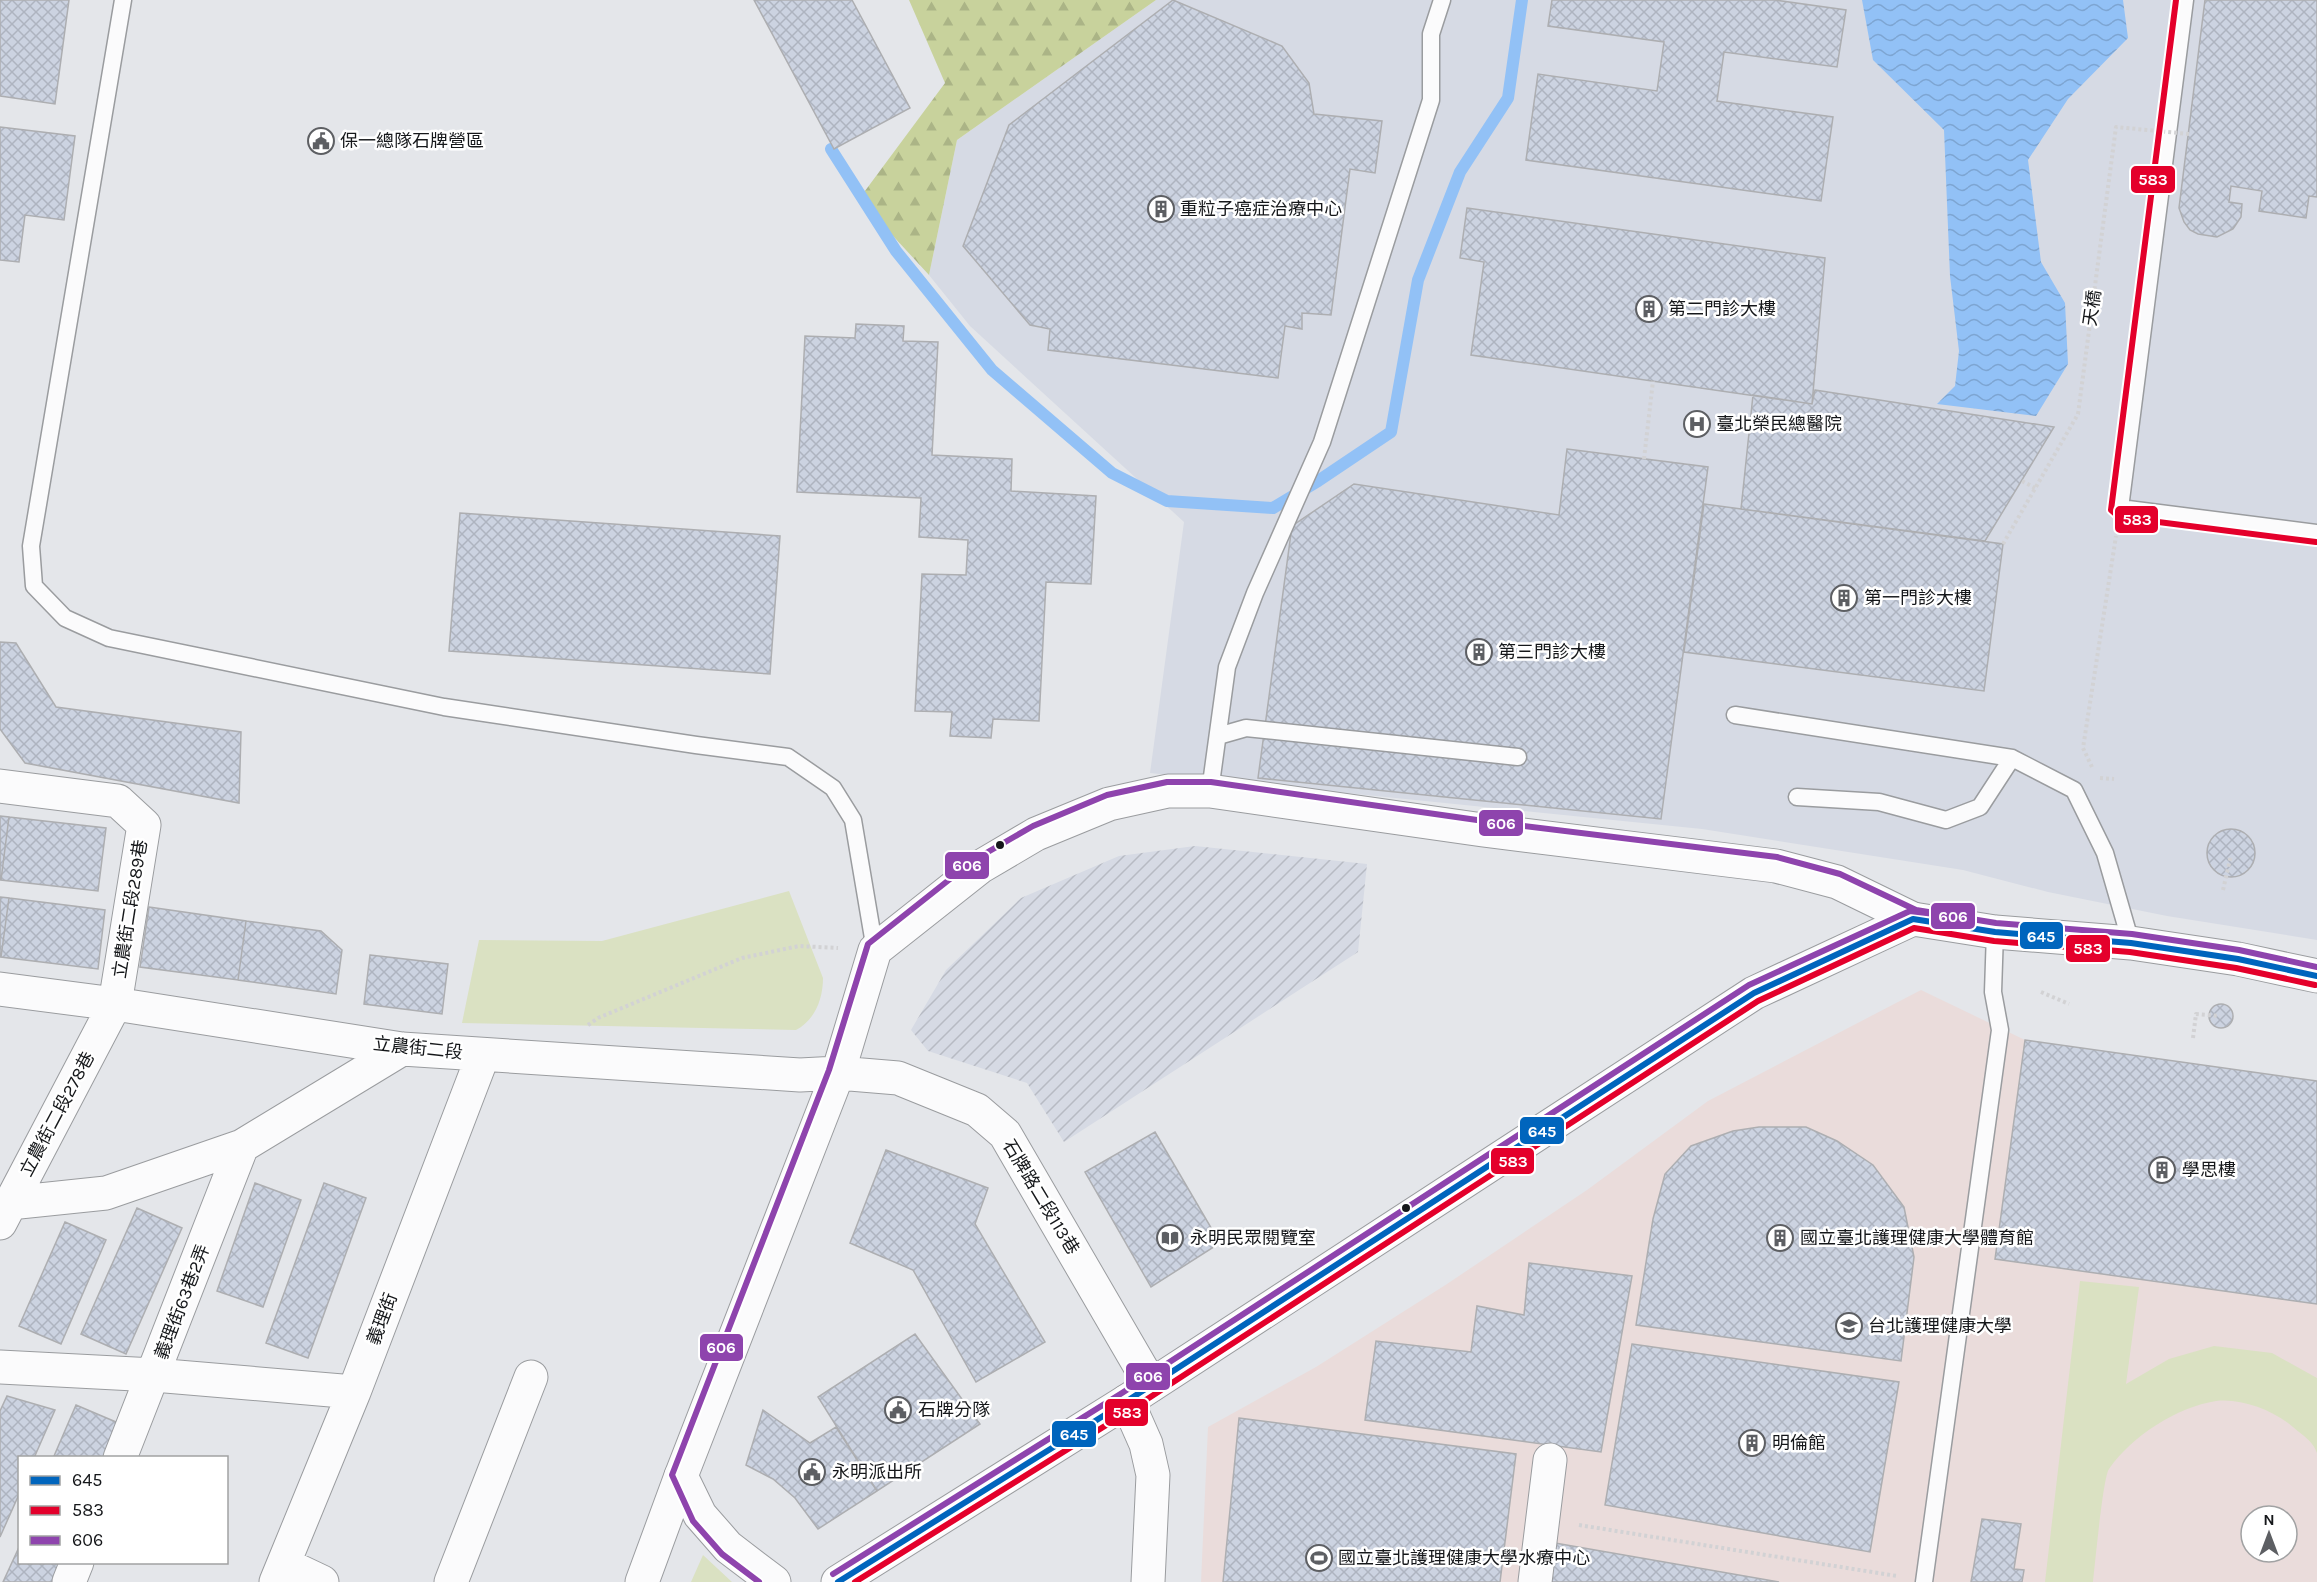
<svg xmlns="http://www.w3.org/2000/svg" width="2317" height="1582" font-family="Karla,'Noto Sans TC',sans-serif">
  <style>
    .commercial { fill: #eadcdb; fill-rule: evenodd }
    .industrial { fill: url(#industrial-furrows) }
    .built { fill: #d6dae4 }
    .green { fill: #dae1c2 }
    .forest { fill: url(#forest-firs) }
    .water { fill: url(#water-waves) }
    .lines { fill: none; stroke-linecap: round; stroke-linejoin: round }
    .stream { stroke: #92c1f6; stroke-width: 12 }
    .building { fill: url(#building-cross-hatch); stroke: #adaeb1; stroke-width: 1.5 }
    .lane-casing { stroke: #9a9c9f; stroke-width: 19 }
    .street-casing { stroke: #9a9c9f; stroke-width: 35 }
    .secondary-casing { stroke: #9a9c9f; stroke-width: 35 }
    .path { stroke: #d2d2d4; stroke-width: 4; stroke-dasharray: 3 3; stroke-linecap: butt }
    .lane { stroke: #fbfbfc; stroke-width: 16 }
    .street { stroke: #fbfbfc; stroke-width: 33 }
    .secondary { stroke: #fbfbfc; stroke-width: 33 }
    .path-bridge { stroke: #d2d2d4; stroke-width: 4; stroke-dasharray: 3 3; stroke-linecap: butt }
    .bus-1-casing { stroke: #fff; stroke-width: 10 }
    .bus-2-casing { stroke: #fff; stroke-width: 10 }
    .bus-3-casing { stroke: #fff; stroke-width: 10 }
    .bus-1 { stroke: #0065bd; stroke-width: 6 }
    .bus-2 { stroke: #e4002b; stroke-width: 6 }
    .bus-3 { stroke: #8e44ad; stroke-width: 6 }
    .bus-dot { fill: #15171a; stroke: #fff; stroke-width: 2 }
    .labels { text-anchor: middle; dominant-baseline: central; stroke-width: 5; stroke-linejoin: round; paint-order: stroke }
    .poi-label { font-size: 18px; fill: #15171a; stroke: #fff; text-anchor: start }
    .street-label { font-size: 18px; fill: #15171a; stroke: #fff }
    .line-badge { stroke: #fff; stroke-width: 2 }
    .badge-label { font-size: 16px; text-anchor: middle; font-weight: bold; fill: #fff }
  </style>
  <defs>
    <pattern id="industrial-furrows" width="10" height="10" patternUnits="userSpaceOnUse" patternTransform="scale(1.5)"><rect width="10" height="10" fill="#d6dae4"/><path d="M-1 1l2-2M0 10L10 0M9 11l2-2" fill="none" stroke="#b7bac3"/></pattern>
    <pattern id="forest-firs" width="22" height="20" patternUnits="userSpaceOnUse" patternTransform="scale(1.5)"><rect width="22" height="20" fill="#c8d29c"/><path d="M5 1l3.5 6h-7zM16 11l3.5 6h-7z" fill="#abb486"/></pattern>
    <pattern id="water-waves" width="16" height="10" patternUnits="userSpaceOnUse" patternTransform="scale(1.5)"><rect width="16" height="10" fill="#92c1f6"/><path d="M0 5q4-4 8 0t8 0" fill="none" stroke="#7da5d2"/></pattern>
    <pattern id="building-cross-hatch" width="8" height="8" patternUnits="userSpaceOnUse" patternTransform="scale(1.5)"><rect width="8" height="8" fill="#ccd3e1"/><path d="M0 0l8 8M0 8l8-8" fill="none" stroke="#aeb4c0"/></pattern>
  </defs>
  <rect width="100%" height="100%" fill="#e4e6ea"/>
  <path class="commercial" d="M1921,990L2025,1040L2317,1081V1582H1201L1208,1427L1316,1367L1447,1284L1587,1190L1708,1101ZM2251,1516H2287V1552H2251Z"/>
  <path class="industrial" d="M1195,846L1367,864L1358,952L1064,1142L1027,1083L928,1051L911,1030L946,970L1021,898L1119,856Z"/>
  <path class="built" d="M1156,0H2317V940L2167,916L2048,892L1963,870L1702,829L1150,773L1184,522L970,326L929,275L957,140Z"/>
  <path class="green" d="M789,891L823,978C823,999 815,1020 796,1030L462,1023L479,940L602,941Z
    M2080,1281L2139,1287L2126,1384L2169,1359L2214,1346L2272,1353L2317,1378V1453C2313,1441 2302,1435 2293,1427C2273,1410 2241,1398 2216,1401C2177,1407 2132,1436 2109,1469C2103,1477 2095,1565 2093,1582H2045Z
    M703,1555L732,1582H691Z"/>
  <path class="forest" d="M909,0H1156L957,140L929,275L859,199L945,83Z"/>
  <path class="water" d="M1862,0H2123L2128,38L2068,99L2028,160L2041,262L2065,303L2068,364L2036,416L1937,404L1955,386L1959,351L1950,276L1944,130L1873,60Z"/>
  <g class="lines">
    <path class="stream" d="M831,149L896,251L992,370L1112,473L1167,501L1273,508L1318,481L1391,432L1418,280L1460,172L1508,98L1522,0"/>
  </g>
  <path class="building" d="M0,0H69L55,104L0,96Z
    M754,0H852L910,108L834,149Z
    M1173,0L1282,46L1309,83L1314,114L1382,121L1375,173L1350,169L1331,315L1302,313V329L1285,326L1278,378L1048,350L1050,329L1030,325L963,246L1009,125Z
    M1552,0H1775L1846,10L1837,67L1724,52L1717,101L1833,117L1821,201L1526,160L1538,74L1657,91L1664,42L1548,26Z
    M2205,0H2317V197L2309,196L2306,218L2259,211L2262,191L2231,186L2229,202L2242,204L2241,217L2233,229L2217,237L2198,234L2190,230L2184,222L2179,208Z
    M0,127L75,136L64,220L25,215L19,262L0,260Z
    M1467,208L1825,258L1812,404L1471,355L1484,262L1460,258Z
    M856,324L904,326L903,341L938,342L932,455L1012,459L1011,491L1096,496L1091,584L1046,582L1039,721L993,719L991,738L950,736L952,712L915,711L922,574L966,575L968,540L919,537L921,498L797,492L805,336L855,338Z
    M1815,390L2054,427L1985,541L1741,509L1753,395L1812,404Z
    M1567,449L1708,467L1661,819L1258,778L1292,526L1354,484L1559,515Z
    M1704,504L2003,544L1984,691L1684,652Z
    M460,513L780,536L770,674L449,651Z
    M0,642L16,643L56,707L241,732L239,803L25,763L0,729Z
    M0,816L9,817L1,880H0Z
    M9,817L106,828L98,891L1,880Z
    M2207 853a24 24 0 1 1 48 0a24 24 0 1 1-48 0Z
    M0,897L9,898L1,957H0Z
    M9,898L105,910L98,969L1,957Z
    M149,907L246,921L238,980L140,967Z
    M246,921L321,931L342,950L336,994L238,980Z
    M370,955L448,964L442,1014L364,1004Z
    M2209 1016a12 12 0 1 1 24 0a12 12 0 1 1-24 0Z
    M2025,1040L2317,1081V1304L1995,1259Z
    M1759,1127H1806L1837,1141L1873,1165L1904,1207L1914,1257L1901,1361L1636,1325L1653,1219L1665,1174L1691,1146L1733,1131Z
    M1155,1132L1220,1243L1151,1287L1085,1172Z
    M886,1150L988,1188L975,1224L1045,1342L976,1382L913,1270L850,1243Z
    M255,1183L301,1200L263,1307L217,1291Z
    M324,1183L366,1198L308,1358L266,1343Z
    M137,1208L182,1228L126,1354L81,1334Z
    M65,1222L106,1240L61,1344L19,1326Z
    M1529,1263L1632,1276L1601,1452L1365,1420L1376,1341L1471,1352L1477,1306L1524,1315Z
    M915,1334L980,1424L877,1491L818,1397Z
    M1632,1344L1899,1382L1870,1552L1605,1505Z
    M7,1396L55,1410L34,1458H20V1492L0,1537V1411Z
    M76,1405L123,1425L110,1458L54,1456Z
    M763,1410L810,1443L836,1427L877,1491L818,1529L795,1498L773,1479L746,1465Z
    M1239,1418L1516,1454L1500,1582H1223Z
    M1982,1519L2021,1524L2014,1569L2024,1570L2022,1582H1971Z
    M1555,1543L1779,1582H1550Z
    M20,1545V1562H67L59,1582H3Z"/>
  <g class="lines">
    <defs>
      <path id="lane" d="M123,0L31,546L34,586L65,618L109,638L444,707L696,745L788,757L833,788L853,820L875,950
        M2185,0L2120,508L2317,533
        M1735,715L2012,758L2074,790L2105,853L2131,943
        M1218,736L1246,728L1518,757
        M1210,791L1227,667L1255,593L1322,442L1431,100V34L1442,0
        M1797,797L1879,802L1946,820L1980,807L2012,758
        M1924,1582L2000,1030L1993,992L1995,932"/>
      <path id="street" d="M0,786L118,801L144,825L115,1004L0,1223
        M0,989L115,1004L402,1049L800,1075L838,1073L898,1078L977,1110L1005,1134L1151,1385
        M0,1204L106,1193L242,1146L402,1049
        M0,1367L154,1375L354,1392
        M1127,1401L1146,1444L1153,1475L1148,1582
        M120,1458L242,1146
        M284,1564L322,1582
        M69,1582L77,1562
        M276,1582L354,1392L483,1055
        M451,1582L531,1377
        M642,1582L681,1476L838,1073L875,950L980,867L1036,834L1109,804L1168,791H1210L1483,830L1776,866L1837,882L1913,919
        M1535,1582L1550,1460"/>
      <path id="secondary" d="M681,1476L700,1515L728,1547L774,1582
        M838,1582L1127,1401L1754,993L1913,919L1995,932L2131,943L2238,959L2317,976"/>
    </defs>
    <use href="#lane" class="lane-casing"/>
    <use href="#street" class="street-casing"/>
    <use href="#secondary" class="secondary-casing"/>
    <path class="path" d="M1644,459L1653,381
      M2022,481L2035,488
      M2092,767L2083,748L2116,536
      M2100,778L2114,779
      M2223,890L2231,855
      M2041,992L2069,1004
      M588,1025L598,1018L742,958L799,946L838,948
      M2193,1038L2196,1014L2220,1016
      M1579,1525L1897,1576"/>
    <use href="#lane" class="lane"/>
    <use href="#street" class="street"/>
    <use href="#secondary" class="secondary"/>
    <path class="path-bridge" d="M2003,544L2078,414L2116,127L2189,134"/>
    <defs>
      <path id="bus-1" d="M838,1582L1127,1401L1754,993L1913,919L1995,932L2131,943L2238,959L2317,976"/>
      <path id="bus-2" d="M2176,0L2111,510L2119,517L2316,542
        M855,1582L1132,1409L1758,1001L1914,928L1994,941L2130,952L2236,968L2315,985"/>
      <path id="bus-3" d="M833,1574L1122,1393L1749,985L1910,911L1951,916
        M759,1582L722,1554L693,1521L672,1475L829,1070L868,944L974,860L1033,826L1107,795L1167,782H1211L1484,821L1777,857L1840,874L1916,910L1996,923L2132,934L2239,950L2317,967"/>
    </defs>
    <use href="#bus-1" class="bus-1-casing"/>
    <use href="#bus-2" class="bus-2-casing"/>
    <use href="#bus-3" class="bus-3-casing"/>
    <use href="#bus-1" class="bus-1"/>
    <use href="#bus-2" class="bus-2"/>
    <use href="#bus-3" class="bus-3"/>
  </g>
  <defs>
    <symbol id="civic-ring" viewBox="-11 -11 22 22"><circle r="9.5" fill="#fff" stroke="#5d5f63" stroke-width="1.5"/><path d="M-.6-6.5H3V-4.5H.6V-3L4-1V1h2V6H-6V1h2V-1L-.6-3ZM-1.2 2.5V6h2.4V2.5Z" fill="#5d5f63"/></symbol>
    <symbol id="building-ring" viewBox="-11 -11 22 22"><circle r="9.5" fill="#fff" stroke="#5d5f63" stroke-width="1.5"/><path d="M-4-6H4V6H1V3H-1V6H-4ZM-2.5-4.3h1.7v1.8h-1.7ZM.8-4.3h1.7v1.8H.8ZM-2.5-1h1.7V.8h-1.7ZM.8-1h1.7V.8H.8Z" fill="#5d5f63"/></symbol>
    <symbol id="hospital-ring" viewBox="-11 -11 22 22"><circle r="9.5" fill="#fff" stroke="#5d5f63" stroke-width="1.5"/><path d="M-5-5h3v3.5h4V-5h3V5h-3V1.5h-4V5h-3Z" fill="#5d5f63"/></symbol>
    <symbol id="library-ring" viewBox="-11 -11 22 22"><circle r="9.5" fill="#fff" stroke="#5d5f63" stroke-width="1.5"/><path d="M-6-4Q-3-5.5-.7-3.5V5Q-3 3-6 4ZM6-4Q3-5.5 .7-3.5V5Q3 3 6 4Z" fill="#5d5f63"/></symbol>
    <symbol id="university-ring" viewBox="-11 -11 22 22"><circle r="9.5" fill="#fff" stroke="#5d5f63" stroke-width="1.5"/><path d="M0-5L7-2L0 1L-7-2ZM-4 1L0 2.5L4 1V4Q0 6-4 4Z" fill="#5d5f63"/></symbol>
    <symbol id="stadium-ring" viewBox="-11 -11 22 22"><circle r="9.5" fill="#fff" stroke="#5d5f63" stroke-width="1.5"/><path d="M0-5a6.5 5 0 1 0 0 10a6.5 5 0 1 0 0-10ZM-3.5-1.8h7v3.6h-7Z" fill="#5d5f63"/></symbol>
  </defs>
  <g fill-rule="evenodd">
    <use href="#civic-ring" x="306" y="126" width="30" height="30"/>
    <use href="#building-ring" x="1146" y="194" width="30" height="30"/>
    <use href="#building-ring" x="1634" y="294" width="30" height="30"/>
    <use href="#hospital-ring" x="1682" y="409" width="30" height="30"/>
    <use href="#building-ring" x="1829" y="583" width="30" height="30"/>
    <use href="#building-ring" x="1464" y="637" width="30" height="30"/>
    <use href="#building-ring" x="2147" y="1155" width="30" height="30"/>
    <use href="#library-ring" x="1155" y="1223" width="30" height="30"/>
    <use href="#building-ring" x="1765" y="1223" width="30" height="30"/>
    <use href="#university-ring" x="1834" y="1311" width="30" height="30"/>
    <use href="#civic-ring" x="883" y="1395" width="30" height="30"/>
    <use href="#building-ring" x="1737" y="1428" width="30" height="30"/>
    <use href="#civic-ring" x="797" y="1457" width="30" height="30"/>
    <use href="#stadium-ring" x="1304" y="1543" width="30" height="30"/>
  </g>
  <g class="bus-dot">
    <circle cx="1000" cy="845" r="5"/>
    <circle cx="1406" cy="1208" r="5"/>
  </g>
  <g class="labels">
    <g class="poi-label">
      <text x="340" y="141">保一總隊石牌營區</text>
      <text x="1180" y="209">重粒子癌症治療中心</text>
      <text x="1668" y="309">第二門診大樓</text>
      <text x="1716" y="424">臺北榮民總醫院</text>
      <text x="1864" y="598">第一門診大樓</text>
      <text x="1498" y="652">第三門診大樓</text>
      <text x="2182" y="1170">學思樓</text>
      <text x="1190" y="1238">永明民眾閱覽室</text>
      <text x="1800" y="1238">國立臺北護理健康大學體育館</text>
      <text x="1868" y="1326">台北護理健康大學</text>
      <text x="918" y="1410">石牌分隊</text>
      <text x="1772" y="1443">明倫館</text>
      <text x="832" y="1472">永明派出所</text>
      <text x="1338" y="1558">國立臺北護理健康大學水療中心</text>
    </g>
    <g class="street-label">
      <text transform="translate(2092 308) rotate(-82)">天橋</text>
      <text transform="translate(130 909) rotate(-81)">立農街二段289巷</text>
      <text transform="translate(418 1048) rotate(6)">立農街二段</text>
      <text transform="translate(57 1114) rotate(-62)">立農街二段278巷</text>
      <text transform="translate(1041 1197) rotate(59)">石牌路二段113巷</text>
      <text transform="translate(182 1302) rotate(-69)">義理街63巷2弄</text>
      <text transform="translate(382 1319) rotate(-69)">義理街</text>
    </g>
  </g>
  <g class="line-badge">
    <rect x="2130" y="165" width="46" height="29" rx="6" fill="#e4002b"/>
    <rect x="2114" y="505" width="45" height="29" rx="6" fill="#e4002b"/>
    <rect x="1478" y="809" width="46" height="28" rx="6" fill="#8e44ad"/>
    <rect x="944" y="851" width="46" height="29" rx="6" fill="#8e44ad"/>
    <rect x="1930" y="902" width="46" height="28" rx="6" fill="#8e44ad"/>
    <rect x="2019" y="921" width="45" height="29" rx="6" fill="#0065bd"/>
    <rect x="2065" y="934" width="46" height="29" rx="6" fill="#e4002b"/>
    <rect x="1519" y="1116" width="46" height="29" rx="6" fill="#0065bd"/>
    <rect x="1490" y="1147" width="45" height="28" rx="6" fill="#e4002b"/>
    <rect x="699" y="1333" width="45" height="29" rx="6" fill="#8e44ad"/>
    <rect x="1125" y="1362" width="46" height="29" rx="6" fill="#8e44ad"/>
    <rect x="1104" y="1398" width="45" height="29" rx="6" fill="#e4002b"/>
    <rect x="1051" y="1420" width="46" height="28" rx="6" fill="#0065bd"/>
  </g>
  <g class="badge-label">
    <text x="2153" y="185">583</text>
    <text x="2137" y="525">583</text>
    <text x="1501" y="829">606</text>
    <text x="967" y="871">606</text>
    <text x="1953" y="922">606</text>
    <text x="2041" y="942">645</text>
    <text x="2088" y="954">583</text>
    <text x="1542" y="1137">645</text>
    <text x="1513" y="1167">583</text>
    <text x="721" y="1353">606</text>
    <text x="1148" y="1382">606</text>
    <text x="1127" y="1418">583</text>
    <text x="1074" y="1440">645</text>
  </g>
  <rect x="18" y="1456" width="210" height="108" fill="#ffffff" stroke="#a1a2a3" stroke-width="1.5"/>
  <rect x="30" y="1476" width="30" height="9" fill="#0065bd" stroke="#a1a2a3" stroke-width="1.5"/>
  <text x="72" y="1486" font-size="18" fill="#15171a">645</text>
  <rect x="30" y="1506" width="30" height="9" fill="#e4002b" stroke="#a1a2a3" stroke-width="1.5"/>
  <text x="72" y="1516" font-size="18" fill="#15171a">583</text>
  <rect x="30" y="1536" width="30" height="9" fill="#8e44ad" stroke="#a1a2a3" stroke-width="1.5"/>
  <text x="72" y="1546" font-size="18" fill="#15171a">606</text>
  <g transform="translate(2269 1534)"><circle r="28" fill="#ffffff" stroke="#a1a2a3" stroke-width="1.5"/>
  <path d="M0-4.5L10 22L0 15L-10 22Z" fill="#5d5f63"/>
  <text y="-9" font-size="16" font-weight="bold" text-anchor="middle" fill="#15171a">N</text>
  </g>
</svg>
